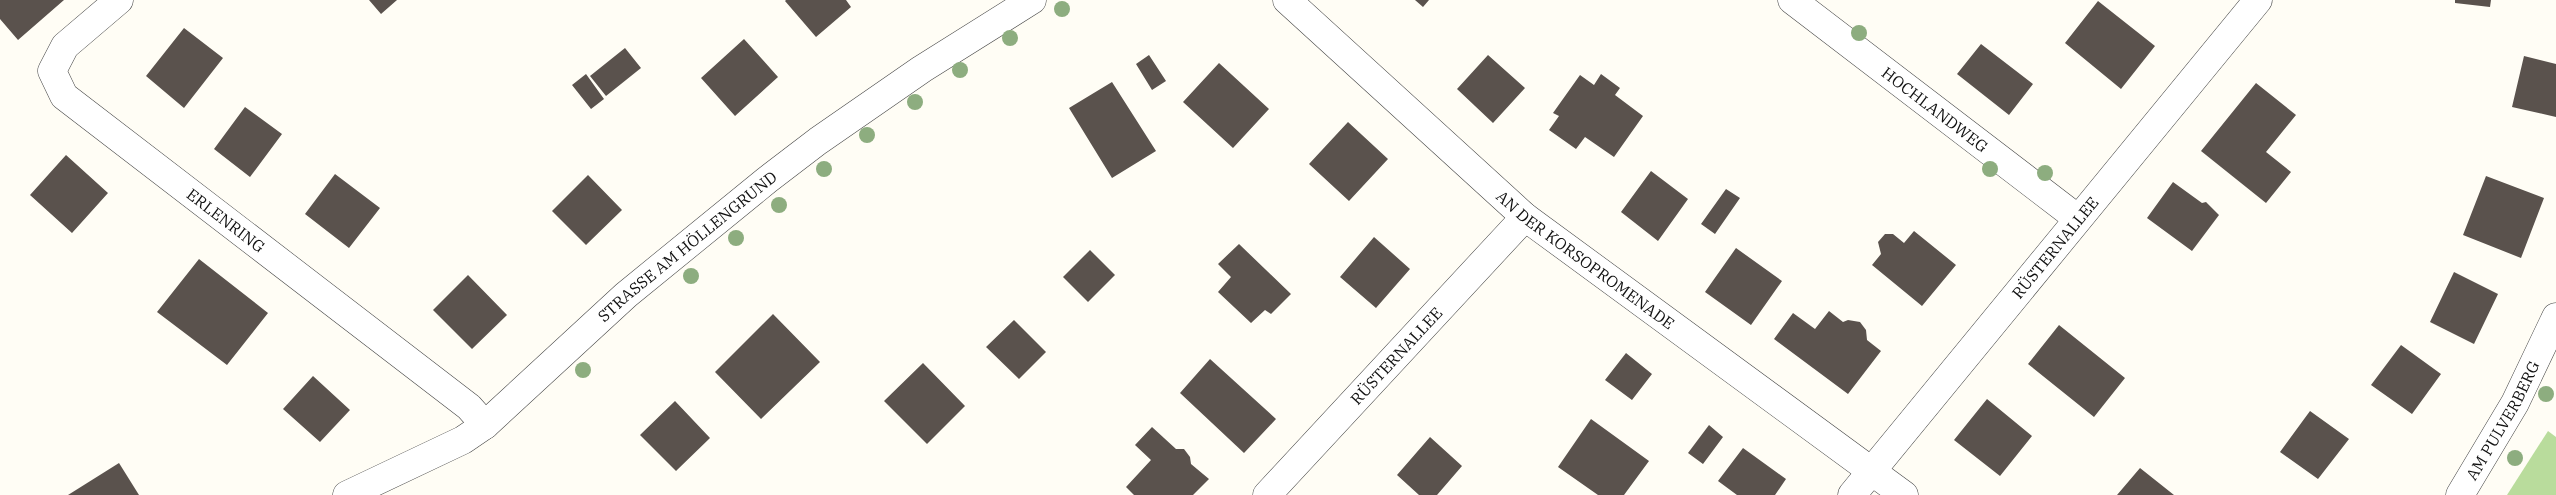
<svg xmlns="http://www.w3.org/2000/svg" width="2556" height="495" font-family="'IBM Plex Serif',serif">
  <style>
    .forest { fill: #b9dc9c }
    .building { fill: #5a524d }
    .lines { fill: none; stroke-linecap: round; stroke-linejoin: round }
    .minor-casing { stroke: #444; stroke-width: 29 }
    .minor { stroke: #fff; stroke-width: 28 }
    .tree { fill: #8dad7f }
    .labels { text-anchor: middle; dominant-baseline: central; stroke-width: 5; stroke-linejoin: round; paint-order: stroke }
    .street-label { font-size: 16px; fill: #111; stroke: #fff }
  </style>
  <rect width="100%" height="100%" fill="#fffdf5"/>
  <path class="forest" d="M2548,431L2556,437V495H2507Z"/>
  <path class="building" d="M0,0H64L18,40L0,19Z
    M369,0H397L381,14Z
    M786,0H846L851,7L816,37L785,1Z
    M1415,0H1429L1423,7Z
    M2455,0H2491L2490,7L2455,3Z
    M2098,1L2155,46L2121,89L2065,43Z
    M184,28L223,58L184,108L146,76Z
    M744,39L778,77L735,116L701,78Z
    M1981,44L2033,84L2009,115L1957,74Z
    M625,48L641,68L606,96L590,76Z
    M1149,55L1166,81L1152,90L1136,64Z
    M1488,55L1525,88L1493,123L1457,89Z
    M2524,56L2556,64V117L2512,107Z
    M1219,63L1269,109L1233,148L1183,102Z
    M586,74L604,99L591,109L572,85Z
    M1601,74L1620,88L1615,95L1643,116L1614,157L1585,137L1576,149L1549,130L1559,116L1553,113L1580,75L1594,85Z
    M1112,82L1156,151L1112,178L1069,108Z
    M2256,83L2296,115L2266,152L2291,172L2266,203L2201,151Z
    M245,107L282,134L250,177L214,149Z
    M1348,122L1388,159L1349,201L1309,164Z
    M66,155L108,193L72,233L30,195Z
    M1651,171L1688,199L1658,241L1621,212Z
    M335,174L380,208L349,248L305,214Z
    M588,175L622,210L586,245L552,211Z
    M2486,176L2544,198L2521,258L2463,235Z
    M2173,182L2202,203L2206,202L2219,215L2192,251L2147,218Z
    M1726,189L1740,198L1715,234L1701,224Z
    M1914,231L1956,265L1922,306L1872,265L1881,254L1878,242L1885,234H1893L1904,243Z
    M1374,237L1410,269L1376,308L1340,277Z
    M1239,244L1291,294L1271,314L1265,310L1251,323L1218,292L1231,277L1218,264Z
    M1736,248L1782,281L1751,325L1705,292Z
    M1090,250L1115,275L1088,302L1063,277Z
    M199,259L268,313L227,365L157,312Z
    M2454,272L2498,294L2474,344L2430,322Z
    M468,275L507,315L472,349L433,310Z
    M1829,311L1843,322L1848,320L1860,322L1866,330L1867,340L1881,351L1848,394L1774,339L1793,313L1815,329Z
    M773,314L820,362L761,419L715,372Z
    M1014,320L1046,352L1019,379L986,347Z
    M2059,325L2125,378L2094,417L2028,364Z
    M2401,345L2441,374L2412,414L2371,385Z
    M1626,353L1652,374L1632,400L1605,380Z
    M1210,359L1276,419L1244,453L1180,393Z
    M923,363L965,406L927,444L884,401Z
    M313,376L350,410L320,442L283,409Z
    M1987,399L2032,436L2000,476L1954,440Z
    M675,401L710,438L676,471L640,435Z
    M2310,411L2349,439L2318,479L2280,452Z
    M1591,419L1649,461L1624,495H1598L1558,467Z
    M1709,425L1723,437L1703,464L1688,453Z
    M1152,427L1176,449H1184L1190,457L1191,464L1209,479L1193,495H1134L1126,487L1151,460L1135,445Z
    M1430,437L1462,466L1437,495H1419L1397,475Z
    M1743,448L1786,479L1775,495H1737L1718,481Z
    M119,463L139,495H68Z
    M2140,468L2174,495H2117Z"/>
  <g class="lines">
    <defs>
      <g id="minor">
        <path id="s1" d="M119,0L65,46L52,71L64,96L469,407L485,425"/>
        <path id="s2" d="M1287,0L1525,217L1904,495"/>
        <path id="s3" d="M1792,0L2077,218"/>
        <path id="s4" d="M347,495L463,440L485,425L626,295L767,180L818,141L922,69L1032,0"/>
        <path id="s5" d="M1267,495L1525,217"/>
        <path id="s6" d="M1852,495L2258,0"/>
        <path id="s7" d="M2460,495L2515,403L2556,317"/>
      </g>
    </defs>
    <use href="#minor" class="minor-casing"/>
    <use href="#minor" class="minor"/>
  </g>
  <g class="tree">
    <circle cx="1062" cy="9" r="8"/>
    <circle cx="1859" cy="33" r="8"/>
    <circle cx="1010" cy="38" r="8"/>
    <circle cx="960" cy="70" r="8"/>
    <circle cx="915" cy="102" r="8"/>
    <circle cx="867" cy="135" r="8"/>
    <circle cx="824" cy="169" r="8"/>
    <circle cx="1990" cy="169" r="8"/>
    <circle cx="2045" cy="173" r="8"/>
    <circle cx="779" cy="205" r="8"/>
    <circle cx="736" cy="238" r="8"/>
    <circle cx="691" cy="276" r="8"/>
    <circle cx="583" cy="370" r="8"/>
    <circle cx="2546" cy="394" r="8"/>
    <circle cx="2515" cy="458" r="8"/>
  </g>
  <g class="labels">
    <g class="street-label">
      <text stroke="none"><textPath href="#s3" startOffset="180">HOCHLANDWEG</textPath></text>
      <text stroke="none"><textPath href="#s1" startOffset="331">ERLENRING</textPath></text>
      <text stroke="none"><textPath href="#s4" startOffset="425">STRASSE AM HÖLLENGRUND</textPath></text>
      <text stroke="none"><textPath href="#s6" startOffset="320">RÜSTERNALLEE</textPath></text>
      <text stroke="none"><textPath href="#s2" startOffset="396">AN DER KORSOPROMENADE</textPath></text>
      <text stroke="none"><textPath href="#s5" startOffset="190">RÜSTERNALLEE</textPath></text>
      <text stroke="none"><textPath href="#s7" startOffset="86">AM PULVERBERG</textPath></text>
    </g>
  </g>
</svg>
